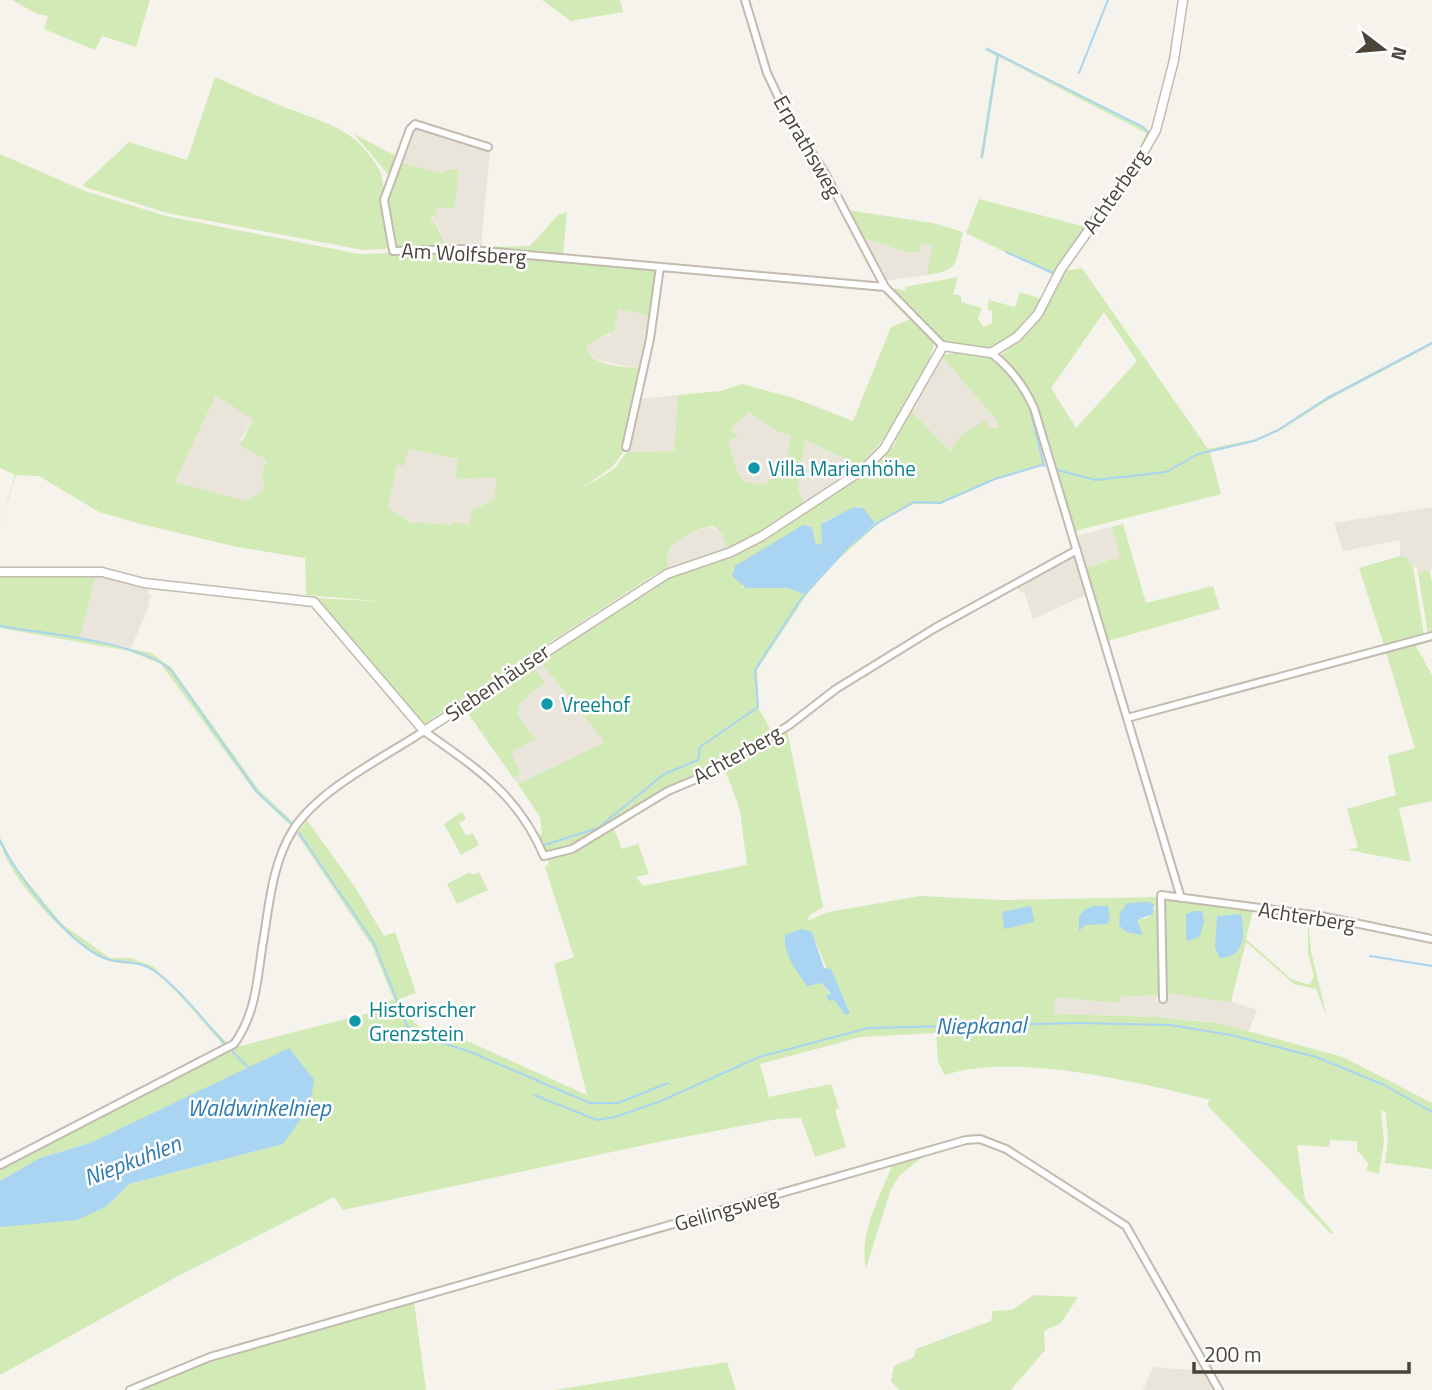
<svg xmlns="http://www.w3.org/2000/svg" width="1432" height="1390" font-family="'Titillium Web',sans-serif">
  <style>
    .residential { fill: #eae5da }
    .green { fill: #d2eab5; fill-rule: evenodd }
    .water { fill: #a9d4f2 }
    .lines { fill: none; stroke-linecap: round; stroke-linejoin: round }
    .stream { stroke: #a9d4f2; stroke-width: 2 }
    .minor-casing { stroke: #c2bbae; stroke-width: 10 }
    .tertiary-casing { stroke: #c2bbae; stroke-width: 11 }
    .minor { stroke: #fff; stroke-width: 6 }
    .tertiary { stroke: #fff; stroke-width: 8 }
    .culture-dot { fill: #0f9aa8; stroke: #fff; stroke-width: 2.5 }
    .labels { text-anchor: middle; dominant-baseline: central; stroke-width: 5; stroke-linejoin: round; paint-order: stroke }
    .street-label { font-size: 21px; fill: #4b4439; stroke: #fff }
    .culture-label { font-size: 21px; fill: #0d838f; stroke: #fff; text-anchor: start }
    .water-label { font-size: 23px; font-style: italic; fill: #2e7ab2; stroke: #fff }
  </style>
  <rect width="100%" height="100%" fill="#f6f3ec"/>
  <path class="residential" d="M415,127L490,150L481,247H447L436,223L431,222L449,169L440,173L402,163L411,130Z
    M860,237L907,251L921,243L932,246L927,275L883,281Z
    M618,309L651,316L641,369L596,360L585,348L588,341L610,335Z
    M941,355L996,420L998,426L989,429L986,421L960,436L950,451L909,409Z
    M216,395L253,420L240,440L267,460L261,475L264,483L262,492L246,501L175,482Z
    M678,395L674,451L627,452L640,399Z
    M749,412L777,432L791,435L784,469L764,484L745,482L739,476L728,441L737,438L731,429Z
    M804,440L853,462L847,476L804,504L798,488Z
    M409,449L458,459L455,476L498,477L494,499L472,511L469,525L455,521L453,525L420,523L398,518L388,508L397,464Z
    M1432,507V569L1418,573L1417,567H1413L1406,557L1400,556V540L1343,551L1334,523Z
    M708,526L723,533L728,549L668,569L665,560L676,540Z
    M1112,527L1121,556L1117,560L1111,559L1086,568L1076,536Z
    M1074,555L1086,595L1033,619L1024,592L1021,593L1017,587Z
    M96,574L149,586L148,594H151L148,608L131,648L79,638Z
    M539,660L606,742L518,784L514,779L520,773L511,752L535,739L517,715L519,703L545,682L531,666Z
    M1165,993L1220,998L1257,1010L1249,1031L1202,1021L1158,1017L1054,1014L1055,997L1119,1002V997L1159,995L1155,1001H1165Z
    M1153,1367L1204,1371L1215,1390H1143Z"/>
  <path class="green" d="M12,0H150L136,47L102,36L95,50L44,29L48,16L37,14Z
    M542,0H620L623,12L571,21Z
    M986,47L1144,127L1149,132L1139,156L1089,224L1086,223L1137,154L1146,133L999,57L983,159L980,158L996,56L985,50Z
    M215,77C238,87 261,98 284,107C326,123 356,128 380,171C385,181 386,229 388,245L386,249L363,250L167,213L82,186L129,142L187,160Z
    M354,134L400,158L392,179Z
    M0,154L85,191L166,216L359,254L458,251L575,263L658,268L651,316L618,309L614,331L586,345C589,368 623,365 641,369L622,454L612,467L581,489L614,469L627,452L674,451L678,395L721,391L742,384L794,398L853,421L891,327L911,319L935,341C922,389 886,446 847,476L852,462L805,440L798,488L804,504L762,533L728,549C725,540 723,532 714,527C709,524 703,528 698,530C679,538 663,546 668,569L657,573L424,724L419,723L316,598L388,602L306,595L305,558L237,547L141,524L99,512L39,476L16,475L0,525L15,475L0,468ZM216,395L253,420L240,445L267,460L261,475L264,483L262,492L246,501L175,482ZM749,412L778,432L791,435L784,469L764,484L745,482L739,476L728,441L738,437L731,429ZM409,449L458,459L455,476L460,479L497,477L494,499L472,511L469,525L454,521L453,525L410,522L388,508L397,465L404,466Z
    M402,163L440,173L449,169L459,170L454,208L437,207L436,216H432L431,222L435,223L447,247L395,248L387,199Z
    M979,199L1086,227L1053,275L966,233Z
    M846,210L933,223L963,232C955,262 961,270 927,275L932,246L921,243L919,252H907L860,237Z
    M567,212L563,257L481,247L530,246L558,215Z
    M1082,268L1208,449L1256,439L1280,428L1328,396L1432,342V345L1330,399L1281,430L1257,441L1210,452L1221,494L1075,531C1057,474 1045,397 1001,355L1023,337L1041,317L1065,271ZM1104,312L1137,361L1076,428L1051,388Z
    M958,277L953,294L961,296V302L982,308L978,318L983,327L992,323V311L987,309L989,300L1015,307L1020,292L1041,299L1027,322L1007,340L985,349L945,343L893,293L895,288L905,291V287Z
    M955,353C966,354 983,353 993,358C1027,374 1036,432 1045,465L995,480L940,504H913L880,522L833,564L805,597L757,670L759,709L772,732C738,752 703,770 668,788C627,809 590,845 544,853L538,836L542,834L540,817L518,784L605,742L539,660L661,580L731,554L855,478L883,458L896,442L895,432L909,409L950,451L960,436L986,420L989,429L998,427L996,420L941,355ZM859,506L875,523L849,545L803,594L788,588L741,587L812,527L816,545L822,546L825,541L821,527L825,521Z
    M1123,524L1146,603L1213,586L1220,609L1108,641L1086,568L1112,559L1116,560L1120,556L1112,527Z
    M1400,556L1406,557L1413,567L1424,635L1384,645L1359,568Z
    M1429,570L1432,581V633L1428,634L1418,573Z
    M96,574L80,638L151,653L171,667L259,790L293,822L290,825L255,792L161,664L129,651L0,628V575Z
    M1415,644L1432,675V801L1399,808L1411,862L1348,850L1358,847L1347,809L1396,795L1388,756L1415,748L1386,652Z
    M531,666L545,682L519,704L517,715L536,739L511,752L520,773L514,779L465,709Z
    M787,730L823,907L810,915L807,921L828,912L921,896L1002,900L1158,897L1159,995L1119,997V1003L1055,997L1054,1014L1158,1017L1222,1024L1343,1057L1432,1103V1169L1385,1163L1388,1140L1386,1113L1381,1109L1384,1141L1379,1174L1367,1171L1368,1163L1357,1150V1141L1330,1140L1329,1147L1297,1145L1305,1200L1333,1232L1331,1234L1207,1105L1210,1100C1138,1082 1013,1052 945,1075L938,1062L936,1033L861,1037L760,1064L769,1097L831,1084L839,1108L835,1110L846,1147L815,1157L801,1118L777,1119L658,1142L343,1210L334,1197L178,1276L0,1375V1227L107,1206L129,1184L283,1144L289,1049L90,1143L40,1158L0,1181V1169L237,1047L384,1009L383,1003L394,1000L372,946L297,834L307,820L355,887L384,936L395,932L416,993L399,999L407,1016L430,1036L465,1040L587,1095L554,964L574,957L545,867L549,864L547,858L577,848L613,826L622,849L638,844L649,874L636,877L643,886L747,865L740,810L724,767ZM1127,903L1154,904L1155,909L1146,919H1137V927ZM812,932L845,1015L822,983L803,977Z
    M462,812L466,819L459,823L466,836L473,833L479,845L461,855L444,824Z
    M0,837L13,864L62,924L110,958H131L154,967L228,1044L224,1046C206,1026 174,986 153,971C138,961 122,966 107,960C75,950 0,870 0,837Z
    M470,872L472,875L479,872L488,890L457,904L447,884Z
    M1166,898L1253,910L1246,939L1291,979L1309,985L1314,976L1308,953V917L1311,951L1327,1017L1316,989L1294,984L1246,942L1231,1002L1165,993L1162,902Z
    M925,1155L900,1175L891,1189L866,1268C858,1235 881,1194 893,1164Z
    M1034,1295L1078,1297L1061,1323L1044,1331L1045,1350L1011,1390H899L891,1381L894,1366L914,1357L916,1349L991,1321L993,1311L1012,1310Z
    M414,1302L426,1390H137L208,1361Z
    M727,1362L736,1390H554Z"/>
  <path class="water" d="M854,507L863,508L875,523L849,545L803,594L788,588H746L732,576L735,566L803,525L812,527L816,545L820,543L822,546L821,524Z
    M1148,902L1154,904L1153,914L1137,920L1143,935L1126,932L1119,925L1120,913L1127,903Z
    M1031,906L1034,922L1004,929L1002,912Z
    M1094,906H1108L1110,920L1107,924L1085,925L1079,931V916L1085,909Z
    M1195,911H1202L1204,921L1200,936L1189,941L1186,939V914Z
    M1241,914C1245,933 1246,957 1220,958L1215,947L1217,916Z
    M802,929L812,932L824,968L831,969L850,1014L845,1015L834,1000L829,1001L826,996L831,994L822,983L807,986C798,972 783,955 785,935Z
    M289,1048L314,1080L310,1106L283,1144L129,1184L107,1206L77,1220L0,1227V1181L40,1158L90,1143Z"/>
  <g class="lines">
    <path class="stream" d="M987,49L1143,127L1148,132L1147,138
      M1079,73L1108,0
      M982,157L998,55
      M1087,223L1129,167
      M1006,252L1053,273L1085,227
      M992,358L1004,369
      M1028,401L1044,466
      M1057,470L1096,480L1166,472L1198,454L1254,441L1278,430L1326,399L1432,343
      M0,626C45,634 138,641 171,670L258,793L291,823
      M299,833L374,943L407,1026L427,1038L468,1051L590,1103H618L668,1083
      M0,841C16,874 71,948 107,959C123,964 138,960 153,970C176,984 206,1023 225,1044
      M541,846L598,828L664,774L698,760L700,747L758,707L755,670L803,596L849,546L879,522L914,502L940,503L995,479L1042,465
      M1370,956L1432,966
      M232,1051L249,1068
      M534,1095L597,1120L615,1117L661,1101L759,1057L868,1028L1077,1023L1170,1025L1231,1035L1316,1057L1384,1085L1432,1112"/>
    <defs>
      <path id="minor" d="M745,0L767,73L787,115L825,173L885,287L943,346
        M488,147L415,124L410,129L384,200L393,251L461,249L885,287
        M991,353C1011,368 1024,386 1034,408L1181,898
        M626,447L650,339L660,267
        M1127,718L1432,636
        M1163,999L1161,895L1321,916L1432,939
        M0,1165L234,1044C255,1015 257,983 262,948C269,909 271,865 293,830C319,789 383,758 424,731C477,769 517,793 544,856L572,849L668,791L699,778L788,726L836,689L935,628L1077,550
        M130,1390L210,1357L966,1140L980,1139L1006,1149L1126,1226L1219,1390"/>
      <path id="tertiary" d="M0,572H102L144,583L314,602L424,731L667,574L731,552L762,536L864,469L884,449L943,346L991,353L1017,337L1038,314L1061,269L1139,160L1156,130L1174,60L1183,0"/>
    </defs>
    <use href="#minor" class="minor-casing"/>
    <use href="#tertiary" class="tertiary-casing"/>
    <use href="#minor" class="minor"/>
    <use href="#tertiary" class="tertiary"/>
  </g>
  <g class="culture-dot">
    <circle cx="754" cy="468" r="7"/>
    <circle cx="547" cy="704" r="7"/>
    <circle cx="355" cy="1021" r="7"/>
  </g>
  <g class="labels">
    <g class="street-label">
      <text transform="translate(808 146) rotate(60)">Erprathsweg</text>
      <text transform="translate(1115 191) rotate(-55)">Achterberg</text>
      <text transform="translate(464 253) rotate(3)">Am Wolfsberg</text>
      <text transform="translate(497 682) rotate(-34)">Siebenhäuser</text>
      <text transform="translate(737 754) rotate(-29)">Achterberg</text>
      <text transform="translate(1307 916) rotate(9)">Achterberg</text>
      <text transform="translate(726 1209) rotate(-16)">Geilingsweg</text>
    </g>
    <g class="culture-label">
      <text x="768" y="468">Villa Marienhöhe</text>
      <text x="561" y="704">Vreehof</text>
      <text x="369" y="1009">Historischer<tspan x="369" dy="24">Grenzstein</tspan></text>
    </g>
    <g class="water-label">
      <text transform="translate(981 1025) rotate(-1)">Niepkanal</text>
      <text x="259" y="1107">Waldwinkelniep</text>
      <text transform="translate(132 1160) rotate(-21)">Niepkuhlen</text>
    </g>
  </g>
  <g transform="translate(1383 49) rotate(106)" stroke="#ffffff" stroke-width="5" paint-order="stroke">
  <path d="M0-5L12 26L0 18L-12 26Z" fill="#4b4439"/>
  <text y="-10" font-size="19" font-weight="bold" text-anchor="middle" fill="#4b4439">N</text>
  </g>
  <path d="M1194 1362v10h215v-10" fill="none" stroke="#4b4439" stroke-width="3.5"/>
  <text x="1204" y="1362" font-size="21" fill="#4b4439" stroke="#ffffff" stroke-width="5" paint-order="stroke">200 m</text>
</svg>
